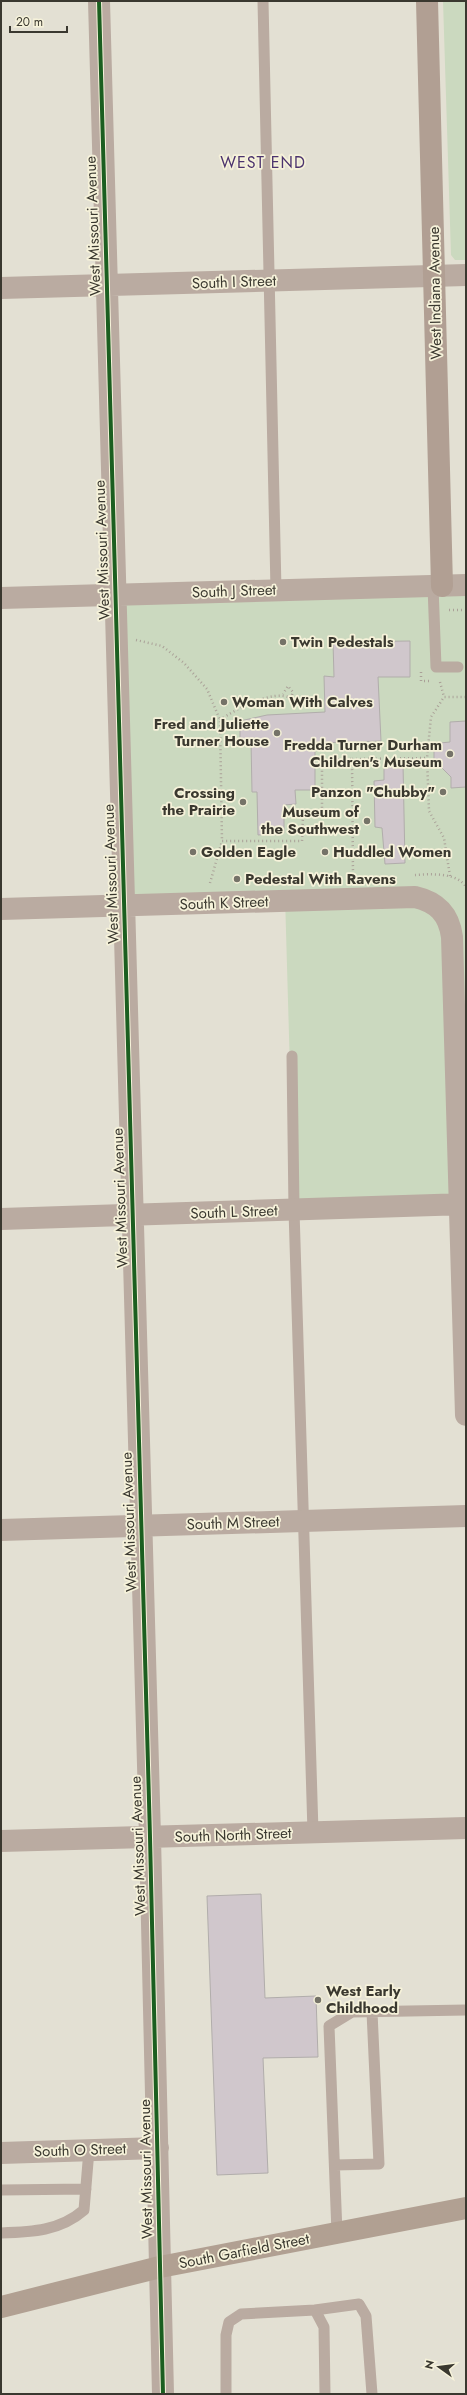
<svg xmlns="http://www.w3.org/2000/svg" width="467" height="2395" font-family="Jost,sans-serif">
  <style>
    .green { fill: #cbd9bf }
    .building { fill: #d0c7cc; stroke: #b1adab }
    .lines { fill: none; stroke-linecap: round; stroke-linejoin: round }
    .path { stroke: #aaa198; stroke-width: 2.5; stroke-dasharray: 1 3; stroke-linecap: butt }
    .lane { stroke: #baaba1; stroke-width: 11 }
    .street { stroke: #baaba1; stroke-width: 22 }
    .secondary { stroke: #b19f93; stroke-width: 22 }
    .primary { stroke: #b1a092; stroke-width: 22 }
    .cycleway-casing { stroke: #f6f2da; stroke-width: 6 }
    .cycleway { stroke: #1b5e20; stroke-width: 4 }
    .poi-dot { fill: #757368; stroke: #f6f2da; stroke-width: 1.5 }
    .labels { text-anchor: middle; dominant-baseline: central; stroke-width: 3.5; stroke-linejoin: round; paint-order: stroke }
    .street-label { font-size: 15px; fill: #3a382f; stroke: #f6f2da }
    .poi-label { font-size: 15px; font-weight: bold; fill: #3a382f; stroke: #f6f2da; text-anchor: start }
    .neighbourhood-label { font-size: 16px; letter-spacing: 1px; fill: #4b336e; stroke: #f6f2da }
  </style>
  <rect width="100%" height="100%" fill="#e3e0d3"/>
  <path class="green" d="M443,1H466V260H455L451,255Z
    M466,594V1194L294,1210L285,896L129,899L123,601Z"/>
  <path class="building" d="M410,641V677H378L381,741L315,743V790H295L296,804L284,805V833L258,835L257,792H252L251,740L240,741V721L267,715L325,712L324,676L334,677L333,642Z
    M466,721V787L451,788V777L434,760V748L440,743L450,742V722Z
    M403,764L405,863L385,864L382,828L375,827L374,781L384,780V765Z
    M261,1894L265,1998L316,1996L318,2057L263,2058L268,2173L217,2175L207,1896Z"/>
  <g class="lines">
    <path class="path" d="M449,610H466
      M136,640L162,646L184,663L207,689L220,720L222,841H302L303,816H322V760L352,759L353,878
      M421,672V681H429
      M440,682L444,697
      M220,720C236,709 273,689 291,698L293,692L288,686L283,694
      M352,759L427,758
      M415,875C430,874 457,872 466,887
      M450,876L444,838L429,811L427,758L431,717L444,697H466
      M210,883L222,841"/>
    <path class="lane" d="M263,1L276,590
      M433,586L436,667H458
      M292,1056L294,1210L313,1832
      M335,2165L379,2164L372,2012
      M1,2190L86,2189
      M1,2233C32,2232 60,2231 84,2210L89,2150
      M337,2233L329,2026L352,2012L466,2010
      M315,2310L359,2304L366,2316L372,2394
      M226,2394V2335L229,2322L241,2314L315,2310L324,2327L325,2394"/>
    <path class="street" d="M99,1L150,1837L163,2394
      M1,288L466,275
      M1,598L466,585
      M1,909L415,897C437,902 449,914 452,937L466,1415
      M1,1219L466,1204
      M1,1530L466,1516
      M1,1841L466,1828
      M1,2153L158,2148"/>
    <path class="secondary" d="M427,1L442,586"/>
    <path class="primary" d="M1,2307L160,2267L466,2208"/>
    <defs>
      <path id="cycleway" d="M99,1L150,1837L163,2394"/>
    </defs>
    <use href="#cycleway" class="cycleway-casing"/>
    <use href="#cycleway" class="cycleway"/>
  </g>
  <g class="poi-dot">
    <circle cx="283" cy="642" r="4"/>
    <circle cx="224" cy="702" r="4"/>
    <circle cx="277" cy="733" r="4"/>
    <circle cx="450" cy="754" r="4"/>
    <circle cx="443" cy="792" r="4"/>
    <circle cx="243" cy="802" r="4"/>
    <circle cx="367" cy="821" r="4"/>
    <circle cx="193" cy="852" r="4"/>
    <circle cx="325" cy="852" r="4"/>
    <circle cx="237" cy="879" r="4"/>
    <circle cx="318" cy="2000" r="4"/>
  </g>
  <g class="labels">
    <g class="street-label">
      <text transform="translate(93 226) rotate(-92)">West Missouri Avenue</text>
      <text transform="translate(234 282) rotate(-2)">South I Street</text>
      <text transform="translate(435 293) rotate(-91)">West Indiana Avenue</text>
      <text transform="translate(102 550) rotate(-92)">West Missouri Avenue</text>
      <text transform="translate(234 591) rotate(-2)">South J Street</text>
      <text transform="translate(111 874) rotate(-92)">West Missouri Avenue</text>
      <text transform="translate(224 903) rotate(-2)">South K Street</text>
      <text transform="translate(120 1198) rotate(-92)">West Missouri Avenue</text>
      <text transform="translate(234 1212) rotate(-2)">South L Street</text>
      <text transform="translate(129 1522) rotate(-92)">West Missouri Avenue</text>
      <text transform="translate(233 1523) rotate(-2)">South M Street</text>
      <text transform="translate(233 1835) rotate(-2)">South North Street</text>
      <text transform="translate(138 1846) rotate(-92)">West Missouri Avenue</text>
      <text transform="translate(80 2150) rotate(-2)">South O Street</text>
      <text transform="translate(146 2169) rotate(-91)">West Missouri Avenue</text>
      <text transform="translate(244 2251) rotate(-11)">South Garfield Street</text>
    </g>
    <g class="poi-label">
      <text x="291" y="642">Twin Pedestals</text>
      <text x="232" y="702">Woman With Calves</text>
      <text x="269" y="724" text-anchor="end">Fred and Juliette<tspan x="269" dy="17">Turner House</tspan></text>
      <text x="442" y="745" text-anchor="end">Fredda Turner Durham<tspan x="442" dy="17">Children's Museum</tspan></text>
      <text x="435" y="792" text-anchor="end">Panzon "Chubby"</text>
      <text x="235" y="793" text-anchor="end">Crossing<tspan x="235" dy="17">the Prairie</tspan></text>
      <text x="359" y="812" text-anchor="end">Museum of<tspan x="359" dy="17">the Southwest</tspan></text>
      <text x="201" y="852">Golden Eagle</text>
      <text x="333" y="852">Huddled Women</text>
      <text x="245" y="879">Pedestal With Ravens</text>
      <text x="326" y="1991">West Early<tspan x="326" dy="17">Childhood</tspan></text>
    </g>
    <g class="neighbourhood-label">
      <text x="263" y="162">WEST END</text>
    </g>
  </g>
  <rect width="467" height="2395" fill="none" stroke="#3a382f" stroke-width="4"/>
  <g transform="translate(439 2367) rotate(284)" stroke="#f6f2da" stroke-width="3" paint-order="stroke">
  <path d="M0-3L7 15L0 10L-7 15Z" fill="#3a382f"/>
  <text y="-6" font-size="11" font-weight="bold" text-anchor="middle" fill="#3a382f">N</text>
  </g>
  <path d="M10 26v6h57v-6" fill="none" stroke="#3a382f" stroke-width="2"/>
  <text x="16" y="26" font-size="12" fill="#3a382f" stroke="#f6f2da" stroke-width="3" paint-order="stroke">20 m</text>
</svg>
